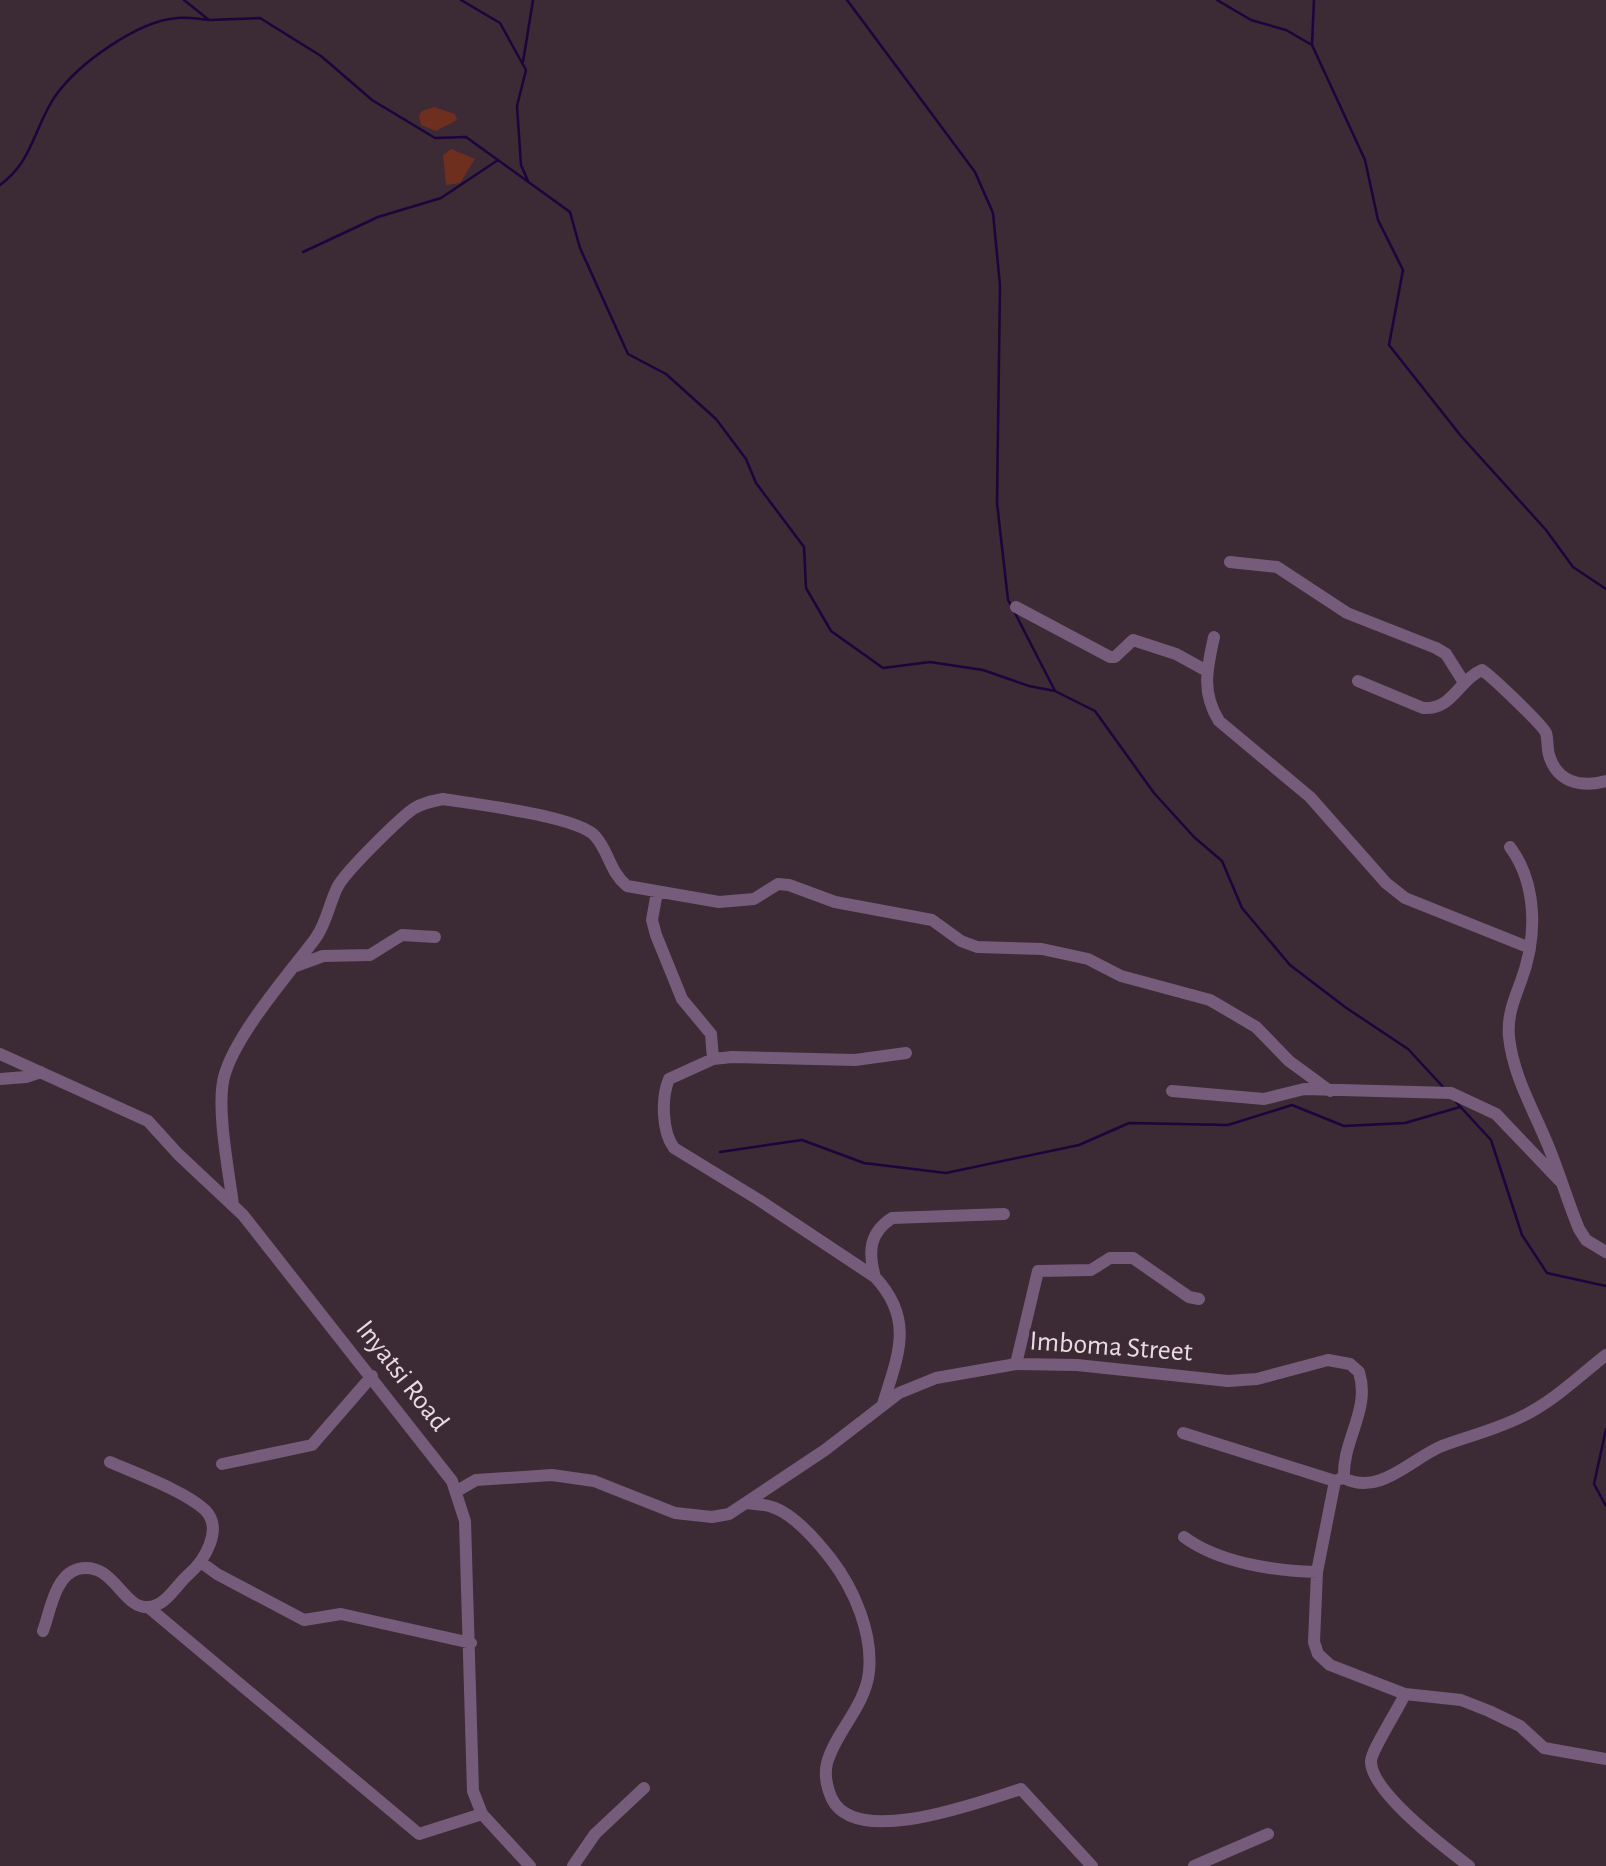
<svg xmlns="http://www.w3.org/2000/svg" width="1606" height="1866" font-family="'Alegreya Sans',sans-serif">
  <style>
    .green { fill: #6f2f1f }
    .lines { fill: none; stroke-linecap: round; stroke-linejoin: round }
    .stream { stroke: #1b053c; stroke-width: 2.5 }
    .minor { stroke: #745c7a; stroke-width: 12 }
    .labels { text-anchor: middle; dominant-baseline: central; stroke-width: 7; stroke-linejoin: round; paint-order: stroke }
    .street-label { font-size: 28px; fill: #e8dce2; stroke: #3c2a34 }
  </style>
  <rect width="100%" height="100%" fill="#3c2a34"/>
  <path class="green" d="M434,107L455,114L457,120L436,131L421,125L419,116L422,111Z
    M451,149L475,159L460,183L446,185L443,155Z"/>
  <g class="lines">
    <path class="stream" d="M184,0L209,20L260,18L321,56L372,100L435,138L466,137L570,212L580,248L628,354L666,374L716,419L746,459L756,483L804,547L806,588L831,631L883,668L930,662L983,670L1029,686L1055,691L1095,711L1154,793L1194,837L1222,861L1242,908L1290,965L1345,1007L1408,1049L1445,1089
      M461,0L500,23L526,70L517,106L521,165L528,181
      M847,0L975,172L993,213L1000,285L997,503L1008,600L1012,607
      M1217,0L1251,20L1286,30L1312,45
      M1314,0L1312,45L1365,160L1378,220L1403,270L1389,345L1461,436L1546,530L1573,567L1606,589
      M523,62L533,0
      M0,185C34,160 34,126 56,95C79,63 138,21 177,18C187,17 199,19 209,20
      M303,252L378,217L441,198L498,160
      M1015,613L1055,691
      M1456,1102L1491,1140L1522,1235L1547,1273L1606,1286
      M720,1152L802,1140L864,1163L946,1173L1079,1145L1129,1123L1228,1125L1292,1105L1344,1126L1405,1123L1460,1107
      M1606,1429L1594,1484L1606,1506"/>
    <path class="minor" d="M1230,562L1277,567L1347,613L1436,648L1446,654L1463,681
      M1016,607L1110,657H1115L1133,640L1176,654L1207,671
      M1214,637C1207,669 1201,692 1219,721L1310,797L1386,883L1405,898L1530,948
      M1358,681L1423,708C1453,710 1458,680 1482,670C1491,676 1542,724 1546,733C1548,739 1547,748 1549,755C1557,782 1580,788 1606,781
      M1510,847C1538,885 1537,938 1521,981C1514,1000 1507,1016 1509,1037C1513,1075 1533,1109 1547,1143C1559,1171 1567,1200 1579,1229L1586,1240L1606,1252
      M657,892L652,920L656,935L682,999L711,1034L713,1059
      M293,967L323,956L370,955L402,935L435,937
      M0,1054L148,1121L178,1154L243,1215L452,1481L465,1521L473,1791L482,1814L530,1866
      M0,1079L26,1077L41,1072
      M1172,1091L1264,1099L1304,1089L1451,1093L1496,1114L1560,1181
      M233,1205C229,1172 216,1108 224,1077C235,1035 288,975 315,939C327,923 329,903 338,886C347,870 398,820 413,809C422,803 432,801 443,799C474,804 577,816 595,836C609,851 609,871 627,886L719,902L754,899L778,884L789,885L835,902L932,920L961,941L977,947L1042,949L1088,959L1121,976L1210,1000L1256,1027L1289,1061L1330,1091
      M875,1277C868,1252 869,1233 892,1218L1004,1214
      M1016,1364L1038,1271L1091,1270L1110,1258H1133L1189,1297L1199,1299
      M883,1404C898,1355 915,1320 875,1277L759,1200L674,1148C662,1132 661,1098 669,1079L713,1059L732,1057L855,1060L906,1053
      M1183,1433L1335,1481L1340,1479
      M222,1464L312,1445L372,1376
      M1344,1478C1379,1497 1412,1458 1442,1446C1469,1436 1498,1429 1523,1416C1554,1401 1579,1376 1606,1355
      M1335,1481L1317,1572L1314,1642L1318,1654L1330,1665L1405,1694L1461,1700L1489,1711L1520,1726L1544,1748L1606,1759
      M457,1491L476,1480L552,1475L594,1481L675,1513L712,1517L729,1514L825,1450L899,1393L936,1378L1016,1364L1077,1365L1228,1381L1257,1379L1328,1360L1350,1364L1359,1372C1371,1410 1342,1440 1344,1478
      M746,1503C754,1504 764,1504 772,1507C794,1514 817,1541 831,1559C854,1589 873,1633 869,1672C865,1707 836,1731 827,1763C824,1776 827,1788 832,1799C857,1849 982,1801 1021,1789L1092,1866
      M1184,1537C1219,1563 1275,1571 1317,1572
      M202,1563L217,1574L304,1620L341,1614L471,1643
      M148,1607L419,1834L482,1814
      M43,1631C50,1612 55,1575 78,1569C114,1560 122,1610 149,1607C167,1605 176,1585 189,1574C204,1561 224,1529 205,1510C185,1491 135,1473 110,1462
      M1405,1694C1399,1708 1371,1751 1371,1761C1370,1791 1445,1848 1469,1866
      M573,1866L595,1834L644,1788
      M1194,1866L1268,1834"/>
  </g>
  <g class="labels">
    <g class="street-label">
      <text transform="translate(1111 1347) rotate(4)">Imboma Street</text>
      <text transform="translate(402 1376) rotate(52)">Inyatsi Road</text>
    </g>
  </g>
</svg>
